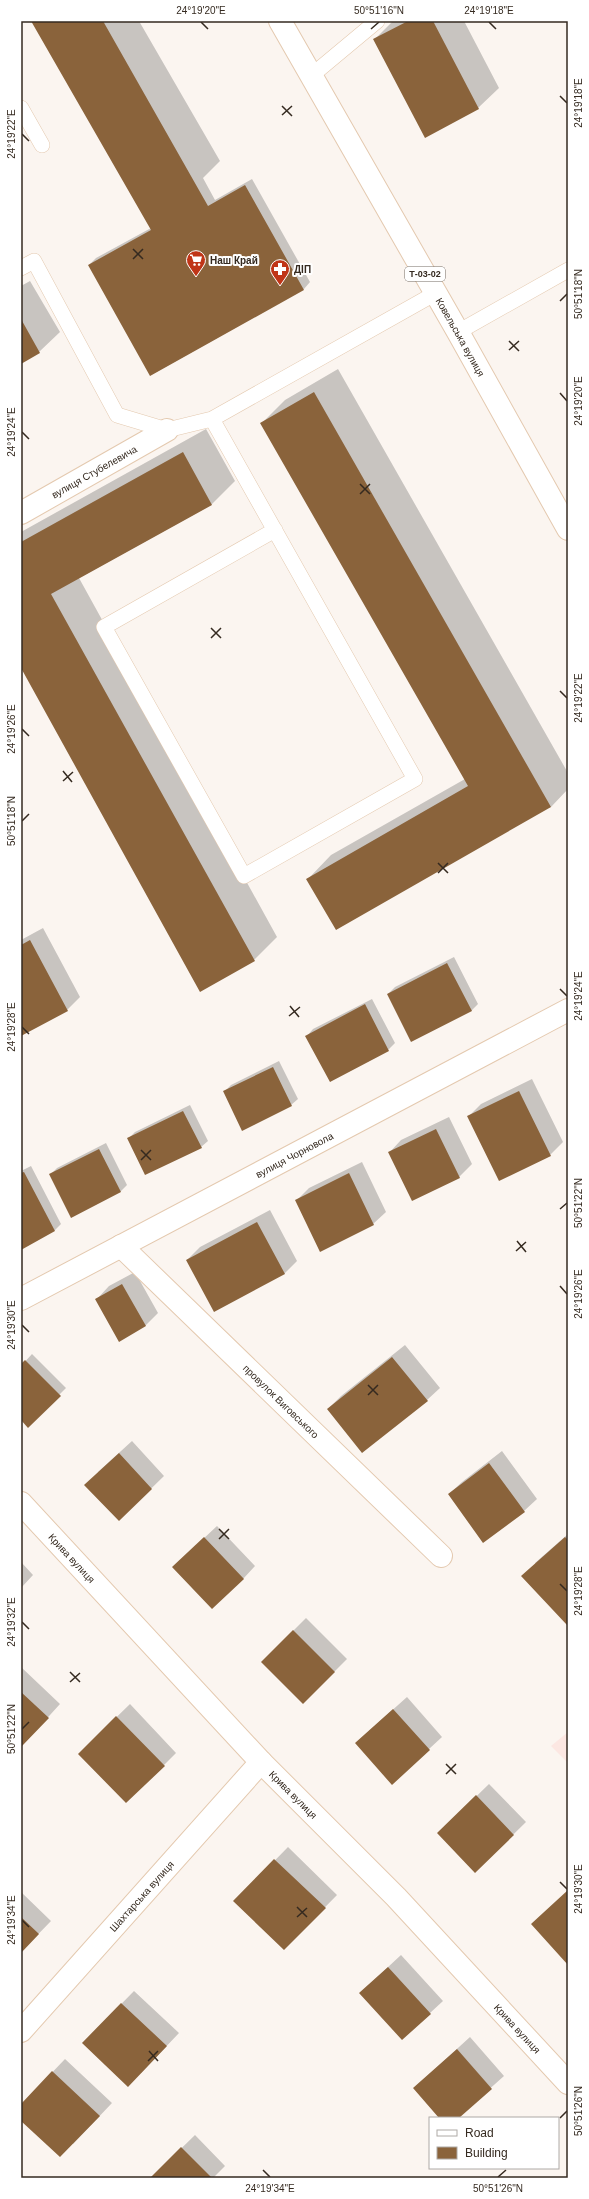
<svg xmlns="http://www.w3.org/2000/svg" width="589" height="2199" font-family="Arial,sans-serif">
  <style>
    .commercial { fill: #fce7e2 }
    .shadow { fill: #0003 }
    .building { fill: #8a633b }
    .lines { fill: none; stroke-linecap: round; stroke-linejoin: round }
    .lane-casing { stroke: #e4c9af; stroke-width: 16 }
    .street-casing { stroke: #e4c9af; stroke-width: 24 }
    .primary-casing { stroke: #e4c9af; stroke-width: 24 }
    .lane { stroke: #fff; stroke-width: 15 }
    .street { stroke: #fff; stroke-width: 22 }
    .primary { stroke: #fff; stroke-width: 22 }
    .ticks { fill: none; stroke: #352a20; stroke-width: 1.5 }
    .labels { text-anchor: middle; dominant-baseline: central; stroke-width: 4; stroke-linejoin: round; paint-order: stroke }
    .shield { fill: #fff; stroke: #726a63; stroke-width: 1 }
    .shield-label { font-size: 9px; font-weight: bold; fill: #352a20 }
    .poi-label { font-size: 10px; font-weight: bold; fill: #352a20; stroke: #fff; text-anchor: start }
    .street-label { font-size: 10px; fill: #352a20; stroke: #fff }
    .neatline { fill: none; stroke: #352a20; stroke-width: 1.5 }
    .ticks-label { font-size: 10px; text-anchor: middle; fill: #352a20 }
  </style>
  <rect width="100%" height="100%" fill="#fbf5f0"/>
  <path class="commercial" d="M568,1732V1763L551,1746Z"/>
  <path class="shadow" d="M33,21H139L220,161L203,178L215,200L252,179L310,282L304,289L151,375L89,265L96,258L151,228Z
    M393,21H464L499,88L478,108L426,136L374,40Z
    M30,281L60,332L39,352L21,363V286Z
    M338,369L568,773V789L551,807L308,879L331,855L465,779L262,423L285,400Z
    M206,429L235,481L211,505L79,578L277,937L254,960L21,666V532Z
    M43,928L80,997L67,1010L22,1035L21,940Z
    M454,957L478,1004L471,1011L388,994L395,987Z
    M372,999L395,1043L388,1050L330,1080L307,1036L313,1029Z
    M279,1061L298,1099L291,1105L224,1092L231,1085Z
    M532,1079L563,1142L550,1155L468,1117L481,1104Z
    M190,1105L208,1141L201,1147L128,1139L135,1132Z
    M449,1117L472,1164L459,1177L389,1153L401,1140Z
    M106,1143L127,1185L120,1192L50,1175L57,1168Z
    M362,1162L386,1212L373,1224L297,1200L309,1188Z
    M31,1166L61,1224L55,1230L21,1248V1171Z
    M270,1210L297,1261L284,1274L187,1260L200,1247Z
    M135,1272L158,1313L145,1326L97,1299L109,1286Z
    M405,1345L440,1388L427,1400L328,1409L341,1396Z
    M32,1354L66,1388L28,1426L21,1419V1366Z
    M132,1441L164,1476L119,1520L98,1472Z
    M502,1451L537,1499L524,1511L449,1494L462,1482Z
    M217,1526L255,1566L243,1579L186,1555Z
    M568,1534V1623L567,1624L535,1563Z
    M21,1562L33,1575L21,1588Z
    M306,1618L347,1659L303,1703L262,1662Z
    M21,1667L60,1704L21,1747Z
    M407,1697L442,1737L429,1749L369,1731Z
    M130,1704L176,1753L164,1765L92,1741Z
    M489,1784L526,1822L475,1872L451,1821Z
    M288,1847L337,1895L284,1949L235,1901Z
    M21,1892L51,1921L21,1952Z
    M401,1955L443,2001L430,2013L360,1993Z
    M134,1991L179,2033L141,2073L83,2043Z
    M470,2037L504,2076L457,2118H441L414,2088Z
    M65,2059L112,2103L73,2144L21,2119V2105Z
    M195,2135L225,2166L213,2178H151Z"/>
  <path class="building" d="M31,21H103L208,206L245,185L304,290L150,376L88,265L151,230Z
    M408,21H433L479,109L425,138L373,39Z
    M21,319L40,353L21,364Z
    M314,392L551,807L336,930L306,879L468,786L260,423Z
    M183,452L212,505L51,594L255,961L200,992L21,668V542Z
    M30,940L68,1011L21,1036V945Z
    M447,963L472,1011L411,1042L387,994Z
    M365,1004L389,1051L330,1082L305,1036Z
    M273,1067L292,1106L242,1131L223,1091Z
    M519,1091L551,1156L499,1181L467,1116Z
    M183,1111L202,1148L145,1175L127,1138Z
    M436,1129L460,1178L412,1201L388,1152Z
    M99,1149L121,1192L71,1218L49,1174Z
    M24,1172L55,1231L21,1250V1173Z
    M349,1173L374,1225L320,1252L295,1200Z
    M257,1222L285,1274L214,1312L186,1260Z
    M122,1284L146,1326L119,1342L95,1299Z
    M392,1357L428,1401L362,1453L327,1409Z
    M25,1360L61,1396L28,1428L21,1420V1364Z
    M119,1453L152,1489L119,1521L84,1485Z
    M489,1463L525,1512L483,1543L448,1494Z
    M204,1537L244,1579L212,1609L172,1567Z
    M565,1537L568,1540L567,1625L521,1576Z
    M293,1630L335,1672L303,1704L261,1662Z
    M21,1692L49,1718L21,1747Z
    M393,1709L430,1750L392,1785L355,1743Z
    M116,1716L165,1766L126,1803L78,1754Z
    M476,1795L514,1835L475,1873L437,1833Z
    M274,1859L326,1908L284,1950L233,1901Z
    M568,1890V1965L531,1924Z
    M21,1917L39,1934L21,1953Z
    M388,1967L431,2014L402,2040L359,1993Z
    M121,2003L167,2046L128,2087L82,2043Z
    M457,2049L492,2089L459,2118H439L413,2088Z
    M52,2071L100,2116L60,2157L21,2121V2104Z
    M181,2147L212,2178H150Z"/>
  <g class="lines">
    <defs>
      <path id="lane" d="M311,76L377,21
        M21,108L42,145
        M21,268L34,261L117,415L167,430L212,419L436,293
        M458,332L568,270
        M212,419L415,779L244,876L104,627L275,530"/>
      <g id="street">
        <path id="s1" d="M21,513L167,430"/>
        <path id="s2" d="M121,1246L441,1556"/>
        <path id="s3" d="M21,1299L568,1010"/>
        <path id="s4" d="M21,1503L261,1762L396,1897L568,2083"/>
        <path id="s5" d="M21,2031L261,1762"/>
      </g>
      <g id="primary">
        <path id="s6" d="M280,21L458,332L568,529"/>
      </g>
    </defs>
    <use href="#lane" class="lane-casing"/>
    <use href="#street" class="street-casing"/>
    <use href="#primary" class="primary-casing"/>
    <use href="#lane" class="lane"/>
    <use href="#street" class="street"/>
    <use href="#primary" class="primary"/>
  </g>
  <path class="ticks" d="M201,22L208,29M489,22L496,29M371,29L379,22M560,96L567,103M282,106L292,116M282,115L292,106M22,134L29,141M133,249L143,259M133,259L143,249M560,301L567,294M509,341L519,351M509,350L519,341M560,393L567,401M22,432L29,439M360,484L370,494M360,494L370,484M211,628L221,638M211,638L221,628M560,691L567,698M22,729L29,736M63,771L72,782M63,781L73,772M22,821L29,814M438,863L448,873M438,873L448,863M560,989L567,996M290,1006L299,1017M289,1016L300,1007M22,1027L29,1034M141,1150L151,1160M141,1160L151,1150M560,1209L567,1203M517,1241L526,1252M516,1251L526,1242M560,1286L567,1294M22,1325L29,1332M368,1385L378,1395M368,1395L378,1385M219,1529L229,1539M219,1539L229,1529M560,1584L567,1591M22,1622L29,1629M70,1672L80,1682M70,1682L80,1673M22,1729L29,1722M446,1764L456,1774M446,1774L456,1764M560,1882L567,1889M297,1907L307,1917M297,1917L307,1908M22,1920L29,1927M149,2051L158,2061M148,2061L158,2051M560,2118L567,2111M263,2170L270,2177M498,2177L506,2170"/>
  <defs>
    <symbol id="supermarket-pin" viewBox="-11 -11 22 30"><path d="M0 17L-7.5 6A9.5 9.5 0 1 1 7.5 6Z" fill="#c03517" stroke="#fff"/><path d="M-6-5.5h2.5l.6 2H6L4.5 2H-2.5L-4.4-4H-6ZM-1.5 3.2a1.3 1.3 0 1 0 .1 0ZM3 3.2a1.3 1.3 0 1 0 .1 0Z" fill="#fff"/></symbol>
    <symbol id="pharmacy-pin" viewBox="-11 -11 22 30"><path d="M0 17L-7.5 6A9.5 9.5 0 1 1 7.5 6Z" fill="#c03517" stroke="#fff"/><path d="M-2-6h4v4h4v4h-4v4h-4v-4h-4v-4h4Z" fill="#fff"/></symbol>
  </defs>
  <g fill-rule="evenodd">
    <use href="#supermarket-pin" x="185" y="249" width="22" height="30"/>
    <use href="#pharmacy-pin" x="269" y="258" width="22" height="30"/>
  </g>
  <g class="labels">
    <rect class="shield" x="405" y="267" width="40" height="14" rx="3"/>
    <g class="shield-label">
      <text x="425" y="274">Т-03-02</text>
    </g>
    <g class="poi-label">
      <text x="210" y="260">Наш Край</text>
      <text x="294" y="269">ДІП</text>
    </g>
    <g class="street-label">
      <text stroke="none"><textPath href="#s6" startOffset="364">Ковельська вулиця</textPath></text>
      <text stroke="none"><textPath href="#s1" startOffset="84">вулиця Стубелевича</textPath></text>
      <text stroke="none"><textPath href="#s3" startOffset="309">вулиця Чорновола</textPath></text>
      <text stroke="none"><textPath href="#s2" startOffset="223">провулок Виговського</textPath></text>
      <text stroke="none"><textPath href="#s4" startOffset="75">Крива вулиця</textPath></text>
      <text stroke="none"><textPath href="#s4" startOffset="399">Крива вулиця</textPath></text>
      <text stroke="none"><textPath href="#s5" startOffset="181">Шахтарська вулиця</textPath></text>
      <text stroke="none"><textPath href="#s4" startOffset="723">Крива вулиця</textPath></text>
    </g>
  </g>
  <rect width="589" height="2199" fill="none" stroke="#ffffff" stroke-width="44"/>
  <rect x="429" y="2117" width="130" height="52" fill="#ffffff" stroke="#aeaaa6"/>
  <rect x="437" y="2130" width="20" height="6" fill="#ffffff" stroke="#aeaaa6"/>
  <text x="465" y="2137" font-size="12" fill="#352a20">Road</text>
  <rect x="437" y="2147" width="20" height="12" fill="#8a633b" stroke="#aeaaa6"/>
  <text x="465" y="2157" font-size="12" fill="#352a20">Building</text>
  <rect x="22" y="22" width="545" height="2155" class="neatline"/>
  <g class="ticks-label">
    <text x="201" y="14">24°19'20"E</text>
    <text x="379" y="14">50°51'16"N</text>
    <text x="489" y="14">24°19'18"E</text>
    <text transform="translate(578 103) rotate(-90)" y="4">24°19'18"E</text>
    <text transform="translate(11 134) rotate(-90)" y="4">24°19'22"E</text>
    <text transform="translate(578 294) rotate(-90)" y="4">50°51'18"N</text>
    <text transform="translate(578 401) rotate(-90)" y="4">24°19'20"E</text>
    <text transform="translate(11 432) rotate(-90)" y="4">24°19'24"E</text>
    <text transform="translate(578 698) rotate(-90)" y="4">24°19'22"E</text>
    <text transform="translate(11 729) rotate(-90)" y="4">24°19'26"E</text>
    <text transform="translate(11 821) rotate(-90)" y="4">50°51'18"N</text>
    <text transform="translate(578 996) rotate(-90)" y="4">24°19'24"E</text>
    <text transform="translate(11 1027) rotate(-90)" y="4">24°19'28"E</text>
    <text transform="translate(578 1203) rotate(-90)" y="4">50°51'22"N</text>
    <text transform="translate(578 1294) rotate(-90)" y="4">24°19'26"E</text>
    <text transform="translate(11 1325) rotate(-90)" y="4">24°19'30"E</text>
    <text transform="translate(578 1591) rotate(-90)" y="4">24°19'28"E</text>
    <text transform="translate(11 1622) rotate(-90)" y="4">24°19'32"E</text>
    <text transform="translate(11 1729) rotate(-90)" y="4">50°51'22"N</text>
    <text transform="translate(578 1889) rotate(-90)" y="4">24°19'30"E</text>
    <text transform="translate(11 1920) rotate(-90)" y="4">24°19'34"E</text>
    <text transform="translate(578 2111) rotate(-90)" y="4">50°51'26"N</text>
    <text x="270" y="2192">24°19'34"E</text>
    <text x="498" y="2192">50°51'26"N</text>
  </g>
</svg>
